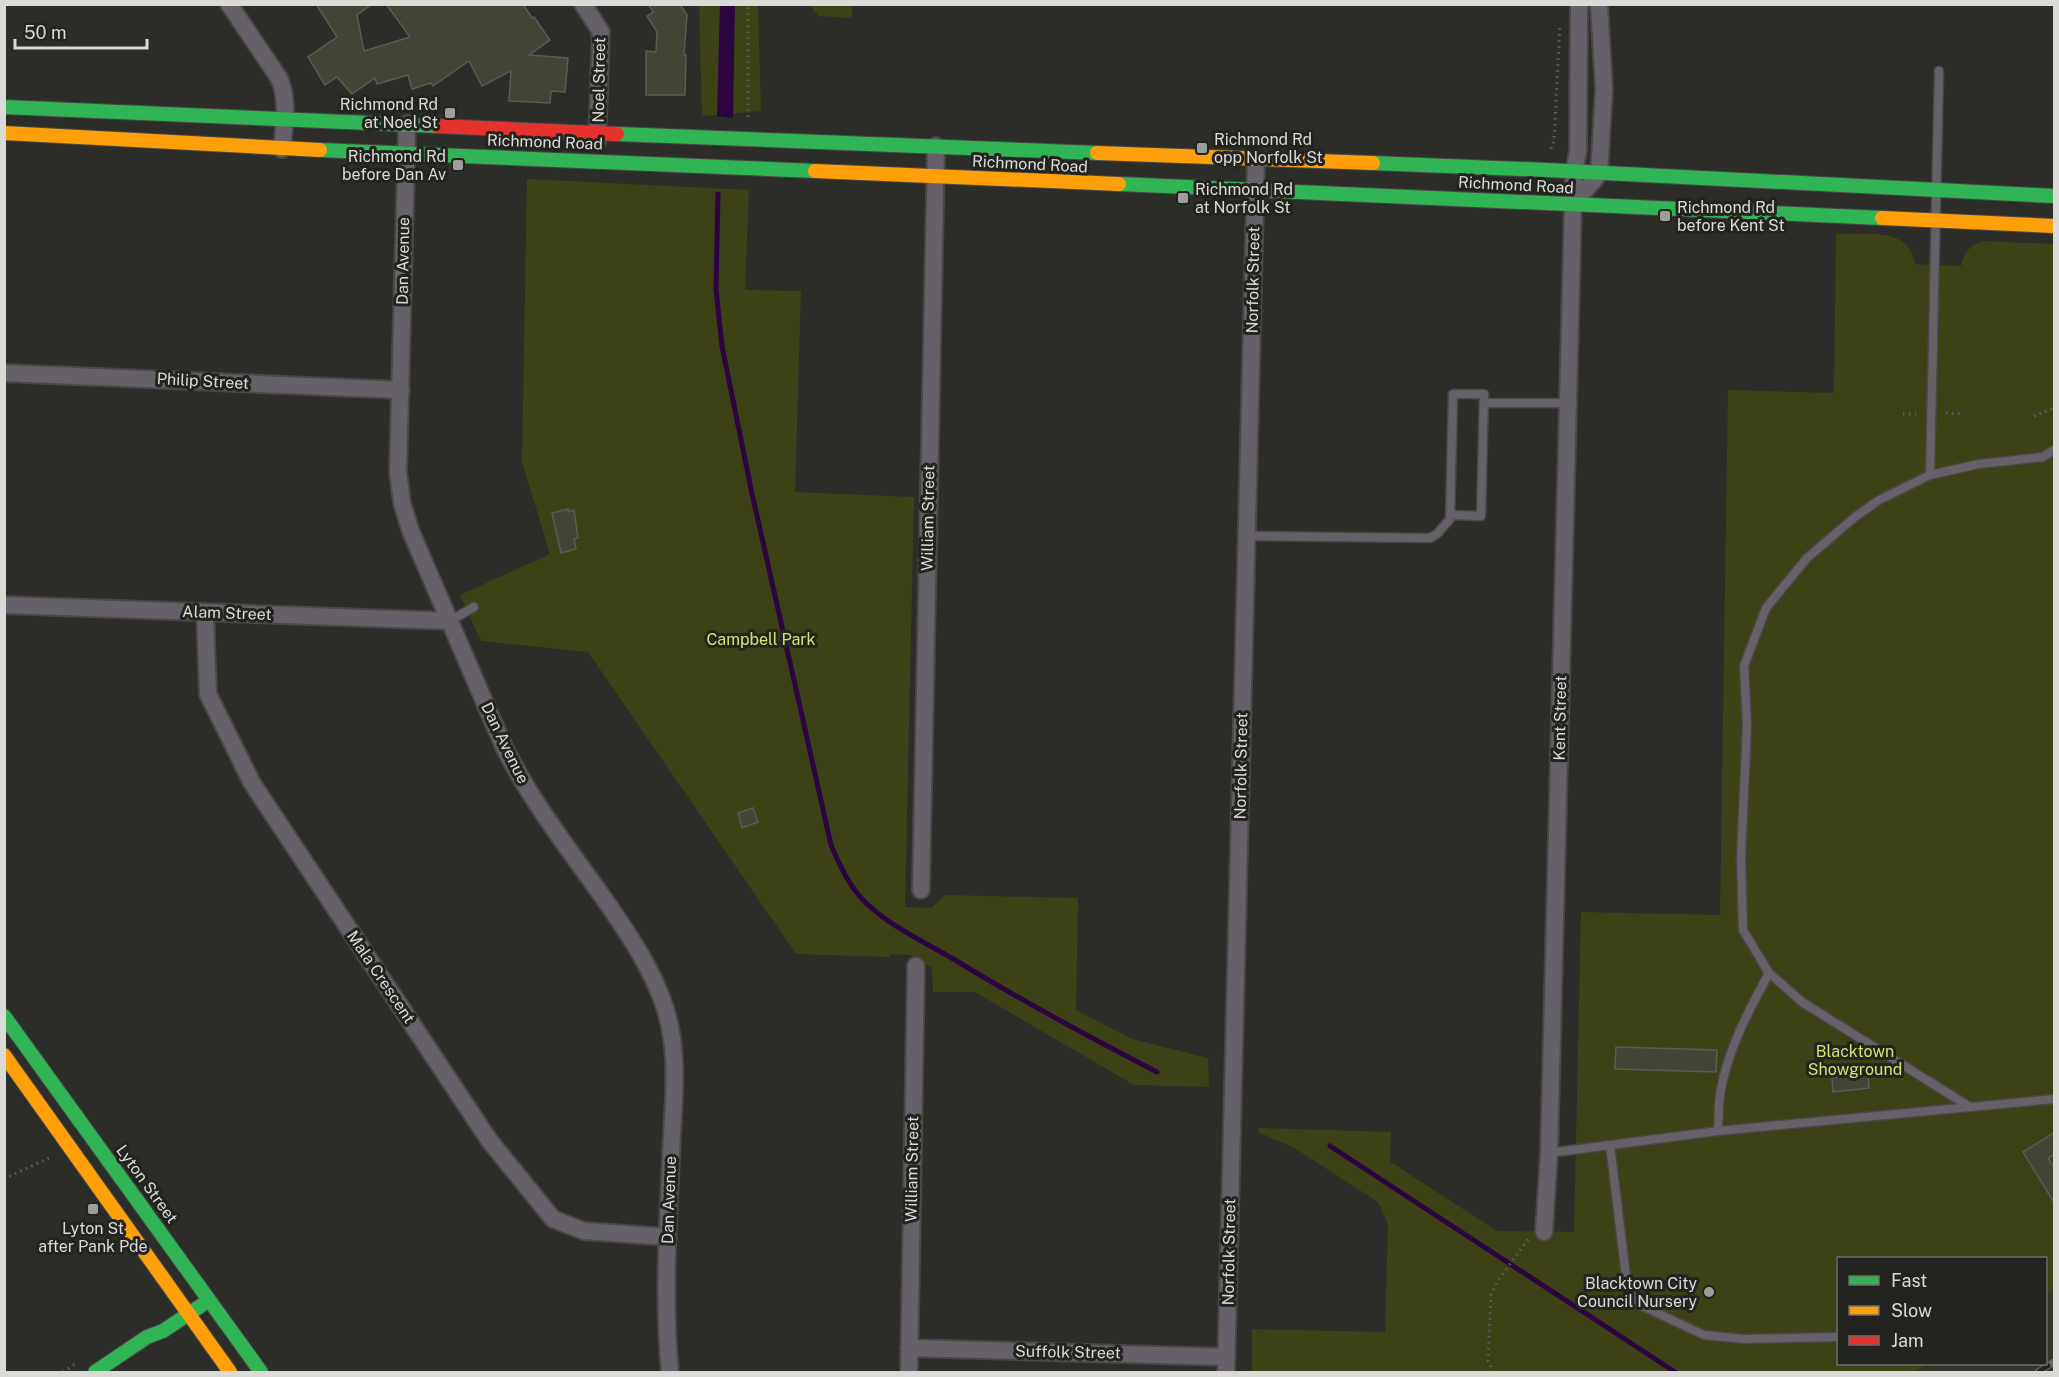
<svg xmlns="http://www.w3.org/2000/svg" width="2059" height="1377" font-family="'Public Sans',sans-serif">
  <style>
    .built { fill: #313429 }
    .green { fill: #3c4216 }
    .water { fill: #2c0540 }
    .lines { fill: none; stroke-linecap: round; stroke-linejoin: round }
    .stream { stroke: #2c0540; stroke-width: 5 }
    .building { fill: #424536; stroke: #5a5b57; stroke-width: 1.5 }
    .lane-casing { stroke: #484846; stroke-width: 11 }
    .street-casing { stroke: #484846; stroke-width: 20 }
    .fast-casing { stroke: #484846; stroke-width: 16 }
    .slow-casing { stroke: #484846; stroke-width: 16 }
    .jam-casing { stroke: #484846; stroke-width: 16 }
    .path { stroke: #625e63; stroke-width: 3; stroke-dasharray: 1.5 4.5; stroke-linecap: butt }
    .lane { stroke: #666169; stroke-width: 8 }
    .street { stroke: #666169; stroke-width: 16 }
    .fast { stroke: #30b455; stroke-width: 14 }
    .slow { stroke: #ff9f0a; stroke-width: 14 }
    .jam { stroke: #e5322d; stroke-width: 14 }
    .rail-casing { stroke: #68666a; stroke-width: 7 }
    .rail { stroke: #23241f; stroke-width: 4.5; stroke-dasharray: 14; stroke-linecap: butt }
    .poi-dot { fill: #9d9e9a; stroke: #23241f; stroke-width: 2 }
    .labels { text-anchor: middle; dominant-baseline: central; stroke-width: 6; stroke-linejoin: round; paint-order: stroke }
    .street-label { font-size: 16px; fill: #dadbd7; stroke: #23241f }
    .poi-label { font-size: 16px; fill: #dadbd7; stroke: #23241f; text-anchor: end }
    .park-label { font-size: 16px; fill: #d1e470; stroke: #23241f }
  </style>
  <rect width="100%" height="100%" fill="#2c2d29"/>
  <path class="built" d="M2054,1290V1372H1914L1929,1364H2046V1293Z"/>
  <path class="green" d="M699,5H758L761,111L702,116Z
    M810,5H852V18L818,16Z
    M527,179L749,190L745,290L801,291L795,492L914,497L905,907L931,908L945,895L1078,898L1076,1010L1132,1039L1208,1058L1209,1087L1134,1085L975,992H933L932,968L911,955L891,954L890,957L796,954L588,652L481,641L460,595L550,554L522,462Z
    M1836,234C1865,235 1910,226 1915,264L1961,266C1964,252 1969,246 1983,241L2054,244V1290L2046,1293V1258H1838V1364H1929L1914,1372H1252V1329L1385,1332L1388,1224L1378,1202L1293,1147L1258,1132L1259,1128L1391,1132L1390,1163L1394,1164L1497,1231L1574,1232L1581,912L1720,915L1728,390L1834,393Z"/>
  <path class="water" d="M720,5H735L733,118L717,116Z"/>
  <g class="lines">
    <path class="stream" d="M718,194L716,289L722,346L751,489L831,845C840,865 849,887 866,903C890,926 922,941 950,957C1017,998 1087,1036 1157,1072
      M1330,1146L1675,1372"/>
  </g>
  <path class="building" d="M316,4H372L357,15L364,51L410,37L386,4H523L532,18L534,17L550,40L529,55L568,58L565,92L551,91L550,103L509,101L511,71L482,86L469,61L433,86L431,83L412,89L408,75L377,84L375,78L352,94L337,77L325,85L308,57L337,37Z
    M648,4H680L687,15L684,55H686L685,95H646V51L656,52L657,32L647,16L653,12Z
    M568,509V512L574,510L578,538L574,539L576,549L561,553L552,513Z
    M753,808L758,822L742,828L738,813Z
    M1616,1047L1717,1050L1716,1072L1615,1069Z
    M1868,1074L1869,1088L1833,1092L1832,1078Z
    M2055,1132V1154L2048,1158L2055,1169V1204L2023,1152Z"/>
  <g class="lines">
    <defs>
      <path id="lane" d="M1939,71L1930,475L1879,500L1855,517L1807,558L1766,608L1744,666L1747,725L1741,858L1743,930L1769,973L1802,1002L1970,1107
        M1484,403H1568
        M1930,475L1979,464L2043,457L2054,450
        M1246,536L1430,538L1437,534L1450,519L1453,394H1484L1481,516L1450,515
        M450,621L474,607
        M1718,1131C1719,1117 1718,1102 1721,1089C1729,1047 1749,1010 1769,973
        M1610,1145L1627,1284L1632,1297L1642,1306L1704,1335L1744,1339L1838,1337
        M1549,1153L1718,1131L2054,1099"/>
      <path id="street" d="M229,4L279,78C289,100 284,125 282,149
        M583,4L601,32L597,142
        M407,124L398,472L402,503L411,532L505,749C532,802 570,851 605,900C627,932 650,965 663,1002C681,1051 673,1104 671,1155C668,1227 663,1300 670,1372
        M1573,204L1599,174L1604,89L1599,4
        M4,373L401,390
        M4,605L450,621
        M205,612L208,694L252,783L489,1140L553,1219L584,1231L668,1237
        M921,890L936,146
        M1544,1232L1549,1153L1573,204L1574,172L1578,151L1579,4
        M909,1348L1227,1357
        M909,1372L916,966
        M1226,1372L1256,160"/>
      <path id="fast" d="M4,107L437,126
        M617,134L1097,153
        M320,150L815,171
        M1373,163L1547,170L2054,196
        M1119,184L1882,218
        M4,1016L261,1372
        M95,1372L147,1337L163,1331L202,1305"/>
      <path id="slow" d="M4,133L320,150
        M1097,153L1373,163
        M815,171L1119,184
        M1882,218L2054,226
        M4,1055L230,1372"/>
      <path id="jam" d="M437,126L617,134"/>
    </defs>
    <use href="#lane" class="lane-casing"/>
    <use href="#street" class="street-casing"/>
    <use href="#fast" class="fast-casing"/>
    <use href="#slow" class="slow-casing"/>
    <use href="#jam" class="jam-casing"/>
    <path class="path" d="M748,117V4
      M1551,149L1554,140L1560,24
      M1946,413L1962,414
      M1903,414H1916
      M2034,416L2054,408
      M4,1179L51,1157
      M63,1372L75,1364
      M1494,1372L1488,1361L1491,1295L1497,1282L1529,1238"/>
    <use href="#lane" class="lane"/>
    <use href="#street" class="street"/>
    <use href="#fast" class="fast"/>
    <use href="#slow" class="slow"/>
    <use href="#jam" class="jam"/>
    <defs>
      <path id="rail" d="M2038,1372L2054,1362"/>
    </defs>
    <use href="#rail" class="rail-casing"/>
    <use href="#rail" class="rail"/>
  </g>
  <g class="poi-dot">
    <rect x="444" y="107" width="12" height="12" rx="3"/>
    <rect x="1196" y="142" width="12" height="12" rx="3"/>
    <rect x="452" y="159" width="12" height="12" rx="3"/>
    <rect x="1177" y="192" width="12" height="12" rx="3"/>
    <rect x="1659" y="210" width="12" height="12" rx="3"/>
    <rect x="87" y="1203" width="12" height="12" rx="3"/>
    <circle cx="1709" cy="1292" r="6"/>
  </g>
  <g class="labels">
    <g class="street-label">
      <text transform="translate(599 80) rotate(-89)">Noel Street</text>
      <text transform="translate(545 142) rotate(2)">Richmond Road</text>
      <text transform="translate(1030 164) rotate(3)">Richmond Road</text>
      <text transform="translate(1516 185) rotate(3)">Richmond Road</text>
      <text transform="translate(403 261) rotate(-89)">Dan Avenue</text>
      <text transform="translate(1253 280) rotate(-89)">Norfolk Street</text>
      <text transform="translate(203 381) rotate(3)">Philip Street</text>
      <text transform="translate(928 518) rotate(-89)">William Street</text>
      <text transform="translate(227 613) rotate(2)">Alam Street</text>
      <text transform="translate(1560 718) rotate(-89)">Kent Street</text>
      <text transform="translate(505 743) rotate(64)">Dan Avenue</text>
      <text transform="translate(1241 766) rotate(-89)">Norfolk Street</text>
      <text transform="translate(381 977) rotate(56)">Mala Crescent</text>
      <text transform="translate(912 1169) rotate(-89)">William Street</text>
      <text transform="translate(147 1184) rotate(54)">Lyton Street</text>
      <text transform="translate(669 1200) rotate(-88)">Dan Avenue</text>
      <text transform="translate(1229 1252) rotate(-89)">Norfolk Street</text>
      <text transform="translate(1068 1352) rotate(1)">Suffolk Street</text>
    </g>
    <g class="poi-label">
      <text x="438" y="104">Richmond Rd<tspan x="438" dy="18">at Noel St</tspan></text>
      <text x="1214" y="139" text-anchor="start">Richmond Rd<tspan x="1214" dy="18">opp Norfolk St</tspan></text>
      <text x="446" y="156">Richmond Rd<tspan x="446" dy="18">before Dan Av</tspan></text>
      <text x="1195" y="189" text-anchor="start">Richmond Rd<tspan x="1195" dy="18">at Norfolk St</tspan></text>
      <text x="1677" y="207" text-anchor="start">Richmond Rd<tspan x="1677" dy="18">before Kent St</tspan></text>
      <text x="93" y="1228" text-anchor="middle">Lyton St<tspan x="93" dy="18">after Pank Pde</tspan></text>
      <text x="1697" y="1283">Blacktown City<tspan x="1697" dy="18">Council Nursery</tspan></text>
    </g>
    <g class="park-label">
      <text x="761" y="639">Campbell Park</text>
      <text x="1855" y="1051">Blacktown<tspan x="1855" dy="18">Showground</tspan></text>
    </g>
  </g>
  <rect width="2059" height="1377" fill="none" stroke="#dadbd7" stroke-width="12"/>
  <rect x="1837" y="1257" width="210" height="108" fill="#23241f" stroke="#6c6d69" stroke-width="1.5"/>
  <rect x="1849" y="1276" width="30" height="9" fill="#30b455" stroke="#6c6d69" stroke-width="1.5"/>
  <text x="1891" y="1287" font-size="18" fill="#dadbd7">Fast</text>
  <rect x="1849" y="1306" width="30" height="9" fill="#ff9f0a" stroke="#6c6d69" stroke-width="1.5"/>
  <text x="1891" y="1317" font-size="18" fill="#dadbd7">Slow</text>
  <rect x="1849" y="1336" width="30" height="9" fill="#e5322d" stroke="#6c6d69" stroke-width="1.5"/>
  <text x="1891" y="1347" font-size="18" fill="#dadbd7">Jam</text>
  <path d="M15 39v9h132v-9" fill="none" stroke="#dadbd7" stroke-width="3"/>
  <text x="24" y="39" font-size="18" fill="#dadbd7" stroke="#23241f" stroke-width="4.5" paint-order="stroke">50 m</text>
</svg>
